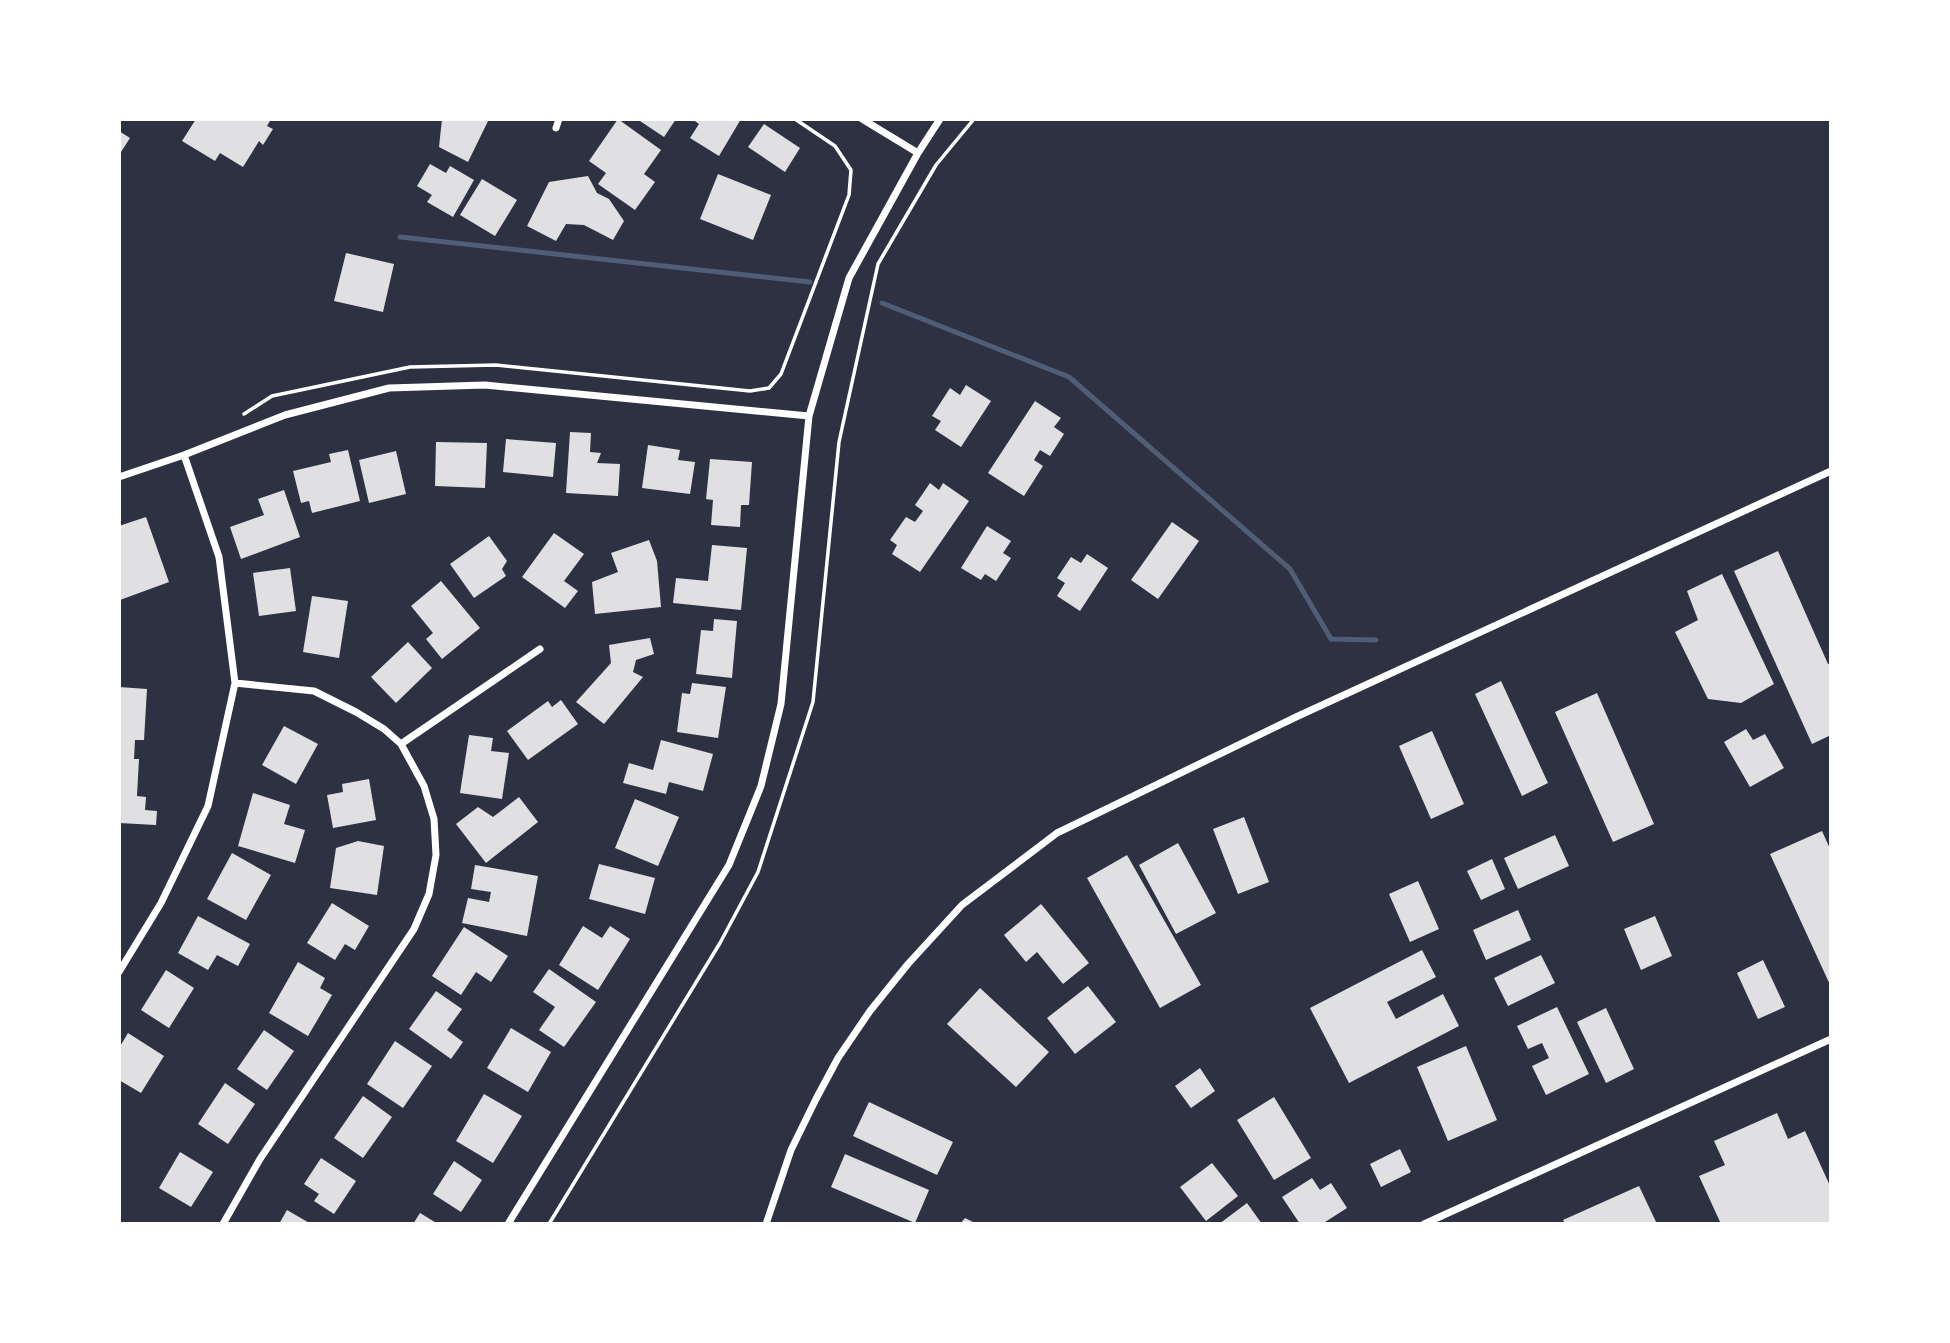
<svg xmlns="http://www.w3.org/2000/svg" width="1950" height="1343" font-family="'PT Sans',sans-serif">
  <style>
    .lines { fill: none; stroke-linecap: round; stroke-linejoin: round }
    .stream { stroke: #4f5d75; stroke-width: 5 }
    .building { fill: #e0e0e3 }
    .path { stroke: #fff; stroke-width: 3.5 }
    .minor { stroke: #fff; stroke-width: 7 }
  </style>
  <rect width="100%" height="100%" fill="#2d3142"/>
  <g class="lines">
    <path class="stream" d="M400,237L810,282
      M882,303L1069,377L1290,569L1331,639L1376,640"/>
  </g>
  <path class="building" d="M196,119H271L267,126L273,129L263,145L259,141L243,167L220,153L215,161L182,141Z
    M442,119H489L468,162L439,147Z
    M618,119L661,150L644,174L655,182L635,210L598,184L606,173L589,161Z
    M637,119H676L664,137Z
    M692,119H741L719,156L690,138L699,124Z
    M764,124L800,148L785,172L748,147Z
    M119,131L130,138L119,155Z
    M430,164L446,173L450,166L474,180L453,217L427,202L432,195L417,186Z
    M718,174L771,195L753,240L700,219Z
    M588,176L597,193L609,199L624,221L613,240L584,225L566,224L556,241L527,226L549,182Z
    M482,179L517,200L495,236L460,215Z
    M346,253L394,264L383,312L334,301Z
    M966,385L991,401L961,447L935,430L941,421L932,416L950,388L960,395Z
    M1035,401L1061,418L1054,427L1064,434L1050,456L1040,450L1034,460L1043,466L1024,496L988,473Z
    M570,432L591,433L590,452L601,453L597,463L620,464L618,496L566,493Z
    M506,439L556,443L553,477L503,472Z
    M436,442L487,443L485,488L435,486Z
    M648,445L680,450L678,460L695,462L690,494L642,488Z
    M348,450L360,501L312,513L309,501L301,503L293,471L331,462L329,454Z
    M396,451L406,494L369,503L359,460Z
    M710,459L752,462L749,505H741L740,527L711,525L713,500L706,499Z
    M930,483L939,490L943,483L969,501L920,572L892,554L897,545L890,540L906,517L915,522L923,511L915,505Z
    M284,490L300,537L241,559L230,527L264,515L258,499Z
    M146,517L169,582L120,600L119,526Z
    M1172,522L1199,541L1158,599L1131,580Z
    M987,526L1011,541L1003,553L1011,558L996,581L985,574L981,580L961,568Z
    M554,533L584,554L564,581L578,591L565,608L522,577Z
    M489,536L507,561L502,569L506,576L474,598L450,564Z
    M649,540L657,561L661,607L595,614L592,582L618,572L611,553Z
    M712,545L747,548L741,610L673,603L676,578L708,581Z
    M1778,551L1828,664L1831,663V735L1812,744L1734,571Z
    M1087,554L1108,568L1080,611L1057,596L1065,583L1057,578L1071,557L1081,563Z
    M290,568L296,611L259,616L253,573Z
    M1722,574L1774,684L1741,703L1708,699L1675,632L1698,620L1687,591Z
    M441,581L480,628L442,659L426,639L433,633L411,606Z
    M312,596L348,601L339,658L303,652Z
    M714,619L737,621L732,678L696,674L701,630L713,631Z
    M650,638L654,654L636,660L633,672L643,677L604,724L576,702L611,663L609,645Z
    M408,642L432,668L396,703L371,677Z
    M1501,681L1548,783L1522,796L1475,694Z
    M692,683L726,687L718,738L677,732L682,693L690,694Z
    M119,687L147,689L144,740H135L134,759H139L137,796L146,797L145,810L157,811L156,825L119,823Z
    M1597,693L1654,824L1613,842L1555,712Z
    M561,700L578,724L528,760L507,731L548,701L552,707Z
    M284,726L318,744L296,784L262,765Z
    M1746,729L1753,740L1765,734L1784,768L1750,787L1724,742Z
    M1432,731L1464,804L1431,819L1399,746Z
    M469,735L493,738L491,751L509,753L502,799L460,793Z
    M661,740L713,754L703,791L669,782L666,794L623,783L629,763L653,770Z
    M369,779L376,820L333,828L327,795L343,792L342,784Z
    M253,793L290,805L284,824L305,830L295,863L238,846Z
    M519,797L538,822L486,863L456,824L478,807L493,817Z
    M635,799L679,817L658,866L615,848Z
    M1244,817L1269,882L1238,894L1213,829Z
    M1822,831L1831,851V987L1770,854Z
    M1555,835L1569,866L1518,889L1504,858Z
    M358,841L384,846L377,895L330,888L336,848Z
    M1178,843L1216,913L1176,934L1139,865Z
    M232,853L271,875L246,920L207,899Z
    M1127,855L1201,985L1160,1008L1087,878Z
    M1492,859L1505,889L1481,900L1467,871Z
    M599,864L655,878L645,914L589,899Z
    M475,865L538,876L527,936L462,923L468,898L489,902L491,892L471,889Z
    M1418,881L1439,929L1410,942L1389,894Z
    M332,903L369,926L355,950L345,944L335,960L307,943Z
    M1041,904L1089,963L1063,984L1037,952L1026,962L1004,935Z
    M1518,910L1531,940L1486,960L1473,930Z
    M198,916L250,944L238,966L217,955L208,970L178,953Z
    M1655,916L1672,956L1641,970L1624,929Z
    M583,926L602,938L610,926L630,939L598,990L559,965Z
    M464,927L508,956L491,982L476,972L461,995L432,976Z
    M1422,950L1436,977L1387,1002L1396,1019L1443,994L1459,1026L1349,1083L1310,1008Z
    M1541,955L1555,983L1508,1006L1494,978Z
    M1763,960L1785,1007L1758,1019L1737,973Z
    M298,962L325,978L320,988L332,995L308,1036L269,1013Z
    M549,969L596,1002L564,1047L539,1030L555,1007L533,992Z
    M166,970L194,988L169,1028L141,1010Z
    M1088,986L1116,1022L1075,1054L1047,1018Z
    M980,988L1049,1052L1016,1087L947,1024Z
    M436,991L462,1009L447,1030L463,1042L451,1059L409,1029Z
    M1557,1007L1589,1074L1546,1095L1532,1066L1549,1058L1542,1043L1528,1049L1517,1026Z
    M1606,1008L1634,1069L1606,1083L1577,1022Z
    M511,1028L551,1052L528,1092L487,1068Z
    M264,1030L294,1051L267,1090L237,1069Z
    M128,1033L164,1056L141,1093L119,1080V1048Z
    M395,1041L432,1066L403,1108L367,1084Z
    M1466,1046L1497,1120L1448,1141L1417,1067Z
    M1200,1068L1215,1091L1191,1108L1175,1086Z
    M225,1083L255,1104L228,1144L198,1124Z
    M484,1094L522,1116L493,1163L456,1141Z
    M363,1096L392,1117L363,1158L334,1138Z
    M1274,1097L1311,1158L1274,1180L1237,1120Z
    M869,1102L953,1142L937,1175L853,1136Z
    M1777,1113L1788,1139L1805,1131L1831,1188V1224H1721L1699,1176L1725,1165L1714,1141Z
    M1400,1149L1411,1172L1381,1187L1370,1164Z
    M180,1152L213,1172L191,1207L159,1188Z
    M845,1154L929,1190L915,1223L831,1187Z
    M321,1158L356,1181L334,1214L314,1201L319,1194L304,1184Z
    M454,1161L482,1180L461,1212L433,1194Z
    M1212,1163L1238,1196L1206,1221L1180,1187Z
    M1312,1178L1320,1190L1331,1183L1347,1208L1322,1224H1300L1282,1197Z
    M1639,1186L1657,1224H1565L1563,1220Z
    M1247,1203L1262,1224H1219Z
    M287,1210L311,1224H279Z
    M420,1213L438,1224H413Z
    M965,1218L977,1224H960Z"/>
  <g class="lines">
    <path class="path" d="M244,414L272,396L410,367L496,365L750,391L769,388L781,374L849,195L851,170L835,146L795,119
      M549,1224L720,943L758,872L813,702L839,442L878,264L936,165L974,119"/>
    <path class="minor" d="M862,119L918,153
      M556,128L559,119
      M119,477L184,455L285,415L389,388L485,385L809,416
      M401,744L540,649
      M119,972L161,903L208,806L235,683L219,557L184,455
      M223,1224L260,1159L414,929L429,894L436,855L434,819L424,786L401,744L384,729L356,712L314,691L235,683
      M508,1224L729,865L761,786L781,704L809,416L849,278L918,153L940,119
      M766,1224L791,1150L816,1099L838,1058L870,1011L908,964L962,905L1057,833L1296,717L1831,471
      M1424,1224L1831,1039"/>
  </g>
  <rect width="1950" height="1343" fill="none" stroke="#ffffff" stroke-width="242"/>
</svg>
